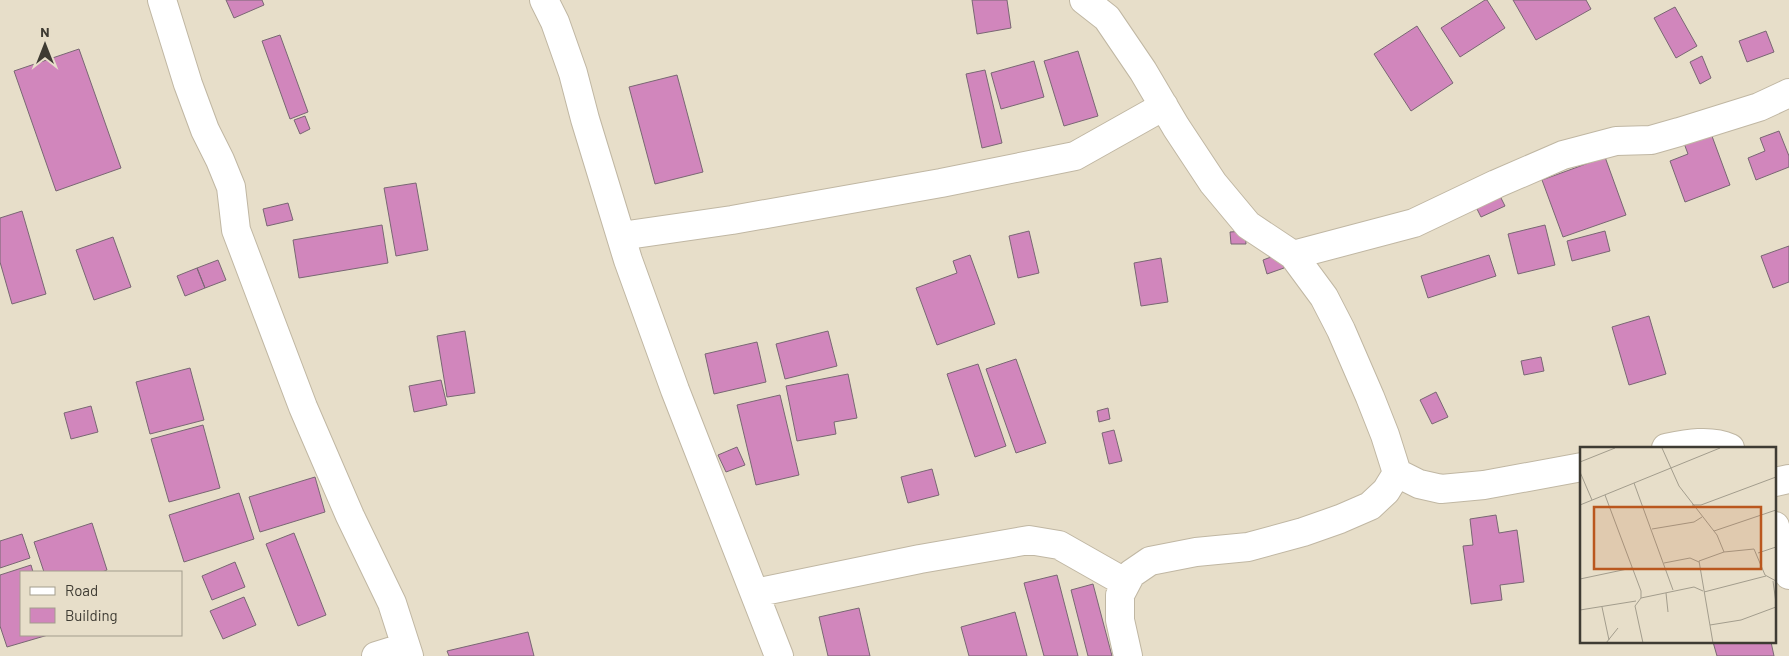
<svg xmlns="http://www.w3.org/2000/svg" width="1789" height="656" font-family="Barlow,sans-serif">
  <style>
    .building { fill: #d186bc; stroke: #796773 }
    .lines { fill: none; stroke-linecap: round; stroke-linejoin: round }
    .street-casing { stroke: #c0b7a3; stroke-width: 30 }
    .street { stroke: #fff; stroke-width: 28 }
    .inset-road { fill: none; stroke: #a39d8d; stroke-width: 1 }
    .view { fill: #ba571e; fill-opacity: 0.15; stroke: #ba571e; stroke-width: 2.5 }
    .inset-edge { fill: none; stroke: #3e3b33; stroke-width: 2.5 }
  </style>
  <rect width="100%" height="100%" fill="#e7dec9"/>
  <path class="building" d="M226,0H262L264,5L234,18Z
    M972,0H1007L1011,28L977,34Z
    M1485,0H1487L1505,28L1460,57L1441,28Z
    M1513,0H1586L1591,9L1536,40Z
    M1675,7L1697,46L1676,58L1654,18Z
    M1417,26L1453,83L1411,111L1374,54Z
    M1766,31L1774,52L1747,62L1739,41Z
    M280,35L308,112L290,119L262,41Z
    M79,49L121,168L56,191L14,71Z
    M1078,51L1098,116L1064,126L1044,61Z
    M1702,56L1711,78L1700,84L1690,62Z
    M1034,61L1044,97L1001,109L991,73Z
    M985,70L1002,143L982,148L966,74Z
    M677,75L703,172L655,184L629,87Z
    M305,116L310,129L300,134L294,120Z
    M1709,128L1730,185L1685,202L1670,161L1688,154L1682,138Z
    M1779,131L1789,156V167L1756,180L1748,158L1765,151L1760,138Z
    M1605,157L1626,215L1563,237L1542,180Z
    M416,183L428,250L396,256L384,188Z
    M1498,192L1505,206L1481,217L1474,203Z
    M288,203L293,220L267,226L263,209Z
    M22,211L46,294L12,304L0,262V218Z
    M382,225L388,263L299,278L293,240Z
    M1545,225L1555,265L1518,274L1508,234Z
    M1029,231L1039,273L1018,278L1009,236Z
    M1245,231L1246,244H1231L1230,232Z
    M1605,231L1610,251L1572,261L1567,241Z
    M113,237L131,287L94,300L76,250Z
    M1789,246V282L1773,288L1761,256Z
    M1279,254L1284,268L1267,274L1263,260Z
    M970,255L995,324L937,345L916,288L957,273L953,261Z
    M1489,255L1496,276L1428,298L1421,276Z
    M1161,258L1168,302L1141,306L1134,263Z
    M218,260L226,280L205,288L197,268Z
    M197,268L205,288L185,296L177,276Z
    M1649,316L1666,374L1629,385L1612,327Z
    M465,331L475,393L447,397L437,336Z
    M828,331L837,366L785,379L776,344Z
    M757,342L766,382L714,394L705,354Z
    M1541,357L1544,371L1524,375L1521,361Z
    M1016,359L1046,443L1016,453L986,369Z
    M978,364L1006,446L975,457L947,374Z
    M190,368L204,420L150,434L136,382Z
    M848,374L857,418L834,422L836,434L797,441L786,386Z
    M441,380L447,405L414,412L409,386Z
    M1436,392L1448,417L1432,424L1420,400Z
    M780,395L799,475L756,485L737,405Z
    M91,406L98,432L71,439L64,413Z
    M1108,408L1110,419L1099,422L1097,411Z
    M203,425L220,488L169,502L151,439Z
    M1114,430L1122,461L1109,464L1102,433Z
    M737,447L745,465L726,472L718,455Z
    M932,469L939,495L908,503L901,477Z
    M315,477L325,512L260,532L249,497Z
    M239,493L254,539L184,562L169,515Z
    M1496,515L1499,533L1517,530L1524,582L1500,585L1502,600L1471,604L1463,546L1473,545L1470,519Z
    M92,523L107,570L102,572H44L34,542Z
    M294,533L326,615L298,626L266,544Z
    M22,534L30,558L0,568V541Z
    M235,562L245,587L212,600L202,576Z
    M31,565L33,572H21V635H48L7,647L0,626V575Z
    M1057,575L1078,656H1044L1024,583Z
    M1093,584L1112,656H1088L1071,590Z
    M244,597L256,625L223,639L210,611Z
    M859,608L870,656H828L819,617Z
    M1015,612L1027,656H969L961,627Z
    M528,632L534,656H449L447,651Z
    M1713,642H1771L1774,656H1717Z"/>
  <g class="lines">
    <defs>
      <path id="street" d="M162,0L188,84L205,130L220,160L231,187L236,230L303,407L350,516L392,603L409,656
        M544,0L555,22L573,73L585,119L628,260L675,390L779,656
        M1084,0L1107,18L1143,71L1176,127L1213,183L1248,225L1293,255L1324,297L1341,330L1370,397L1385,435L1397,473L1386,491L1370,506L1340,519L1303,532L1248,547L1196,552L1150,561L1131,574L1120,595V620L1128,656
        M621,236L732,220L941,183L1075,156L1164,106
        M1293,255L1414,223L1496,184L1563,155L1616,141L1651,140L1679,132L1759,107L1789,93
        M1666,448C1686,444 1710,439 1730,448
        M1397,473L1419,484L1441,489L1484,485L1582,467
        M1775,482L1789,479
        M1775,526L1789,575
        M755,593L920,559L1029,540L1059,545L1126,583
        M376,656L405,647"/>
    </defs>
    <use href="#street" class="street-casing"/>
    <use href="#street" class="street"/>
  </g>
  <g transform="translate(1580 447)">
    <rect width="196" height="196" fill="#e7dec9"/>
    <path class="inset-road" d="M82,1L99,39L137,88L144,105M0,15L35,1M0,25L12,53M54,36L93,143M25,48L61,144V151L55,159L63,196M0,58L140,1M112,58H121L196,30M72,82L114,75L122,70M134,84L196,63M178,106L196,100M84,116L110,111L119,115M0,132L52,121M193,134L196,156M124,145L186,129M86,146L88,165M61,151L114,140L123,144M22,160L29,193M0,163L56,154M130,178L161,173L196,160M26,196L38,181M133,196L119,114L144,105L174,102L185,128L196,134"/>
    <path class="view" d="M14,60H181V122H14Z"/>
    <rect width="196" height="196" class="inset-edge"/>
  </g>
  <rect x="20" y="571" width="162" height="65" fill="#e7dec9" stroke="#a39d8d"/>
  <rect x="30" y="587" width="25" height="8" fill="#ffffff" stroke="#a39d8d"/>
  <text x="65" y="596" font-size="15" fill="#3e3b33">Road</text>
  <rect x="30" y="608" width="25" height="15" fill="#d186bc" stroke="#a39d8d"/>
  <text x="65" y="621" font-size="15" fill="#3e3b33">Building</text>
  <g transform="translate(45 45)" stroke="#e7dec9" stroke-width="4" paint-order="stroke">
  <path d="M0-4L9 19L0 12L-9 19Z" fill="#3e3b33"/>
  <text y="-8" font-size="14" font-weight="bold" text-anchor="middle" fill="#3e3b33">N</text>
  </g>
</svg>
